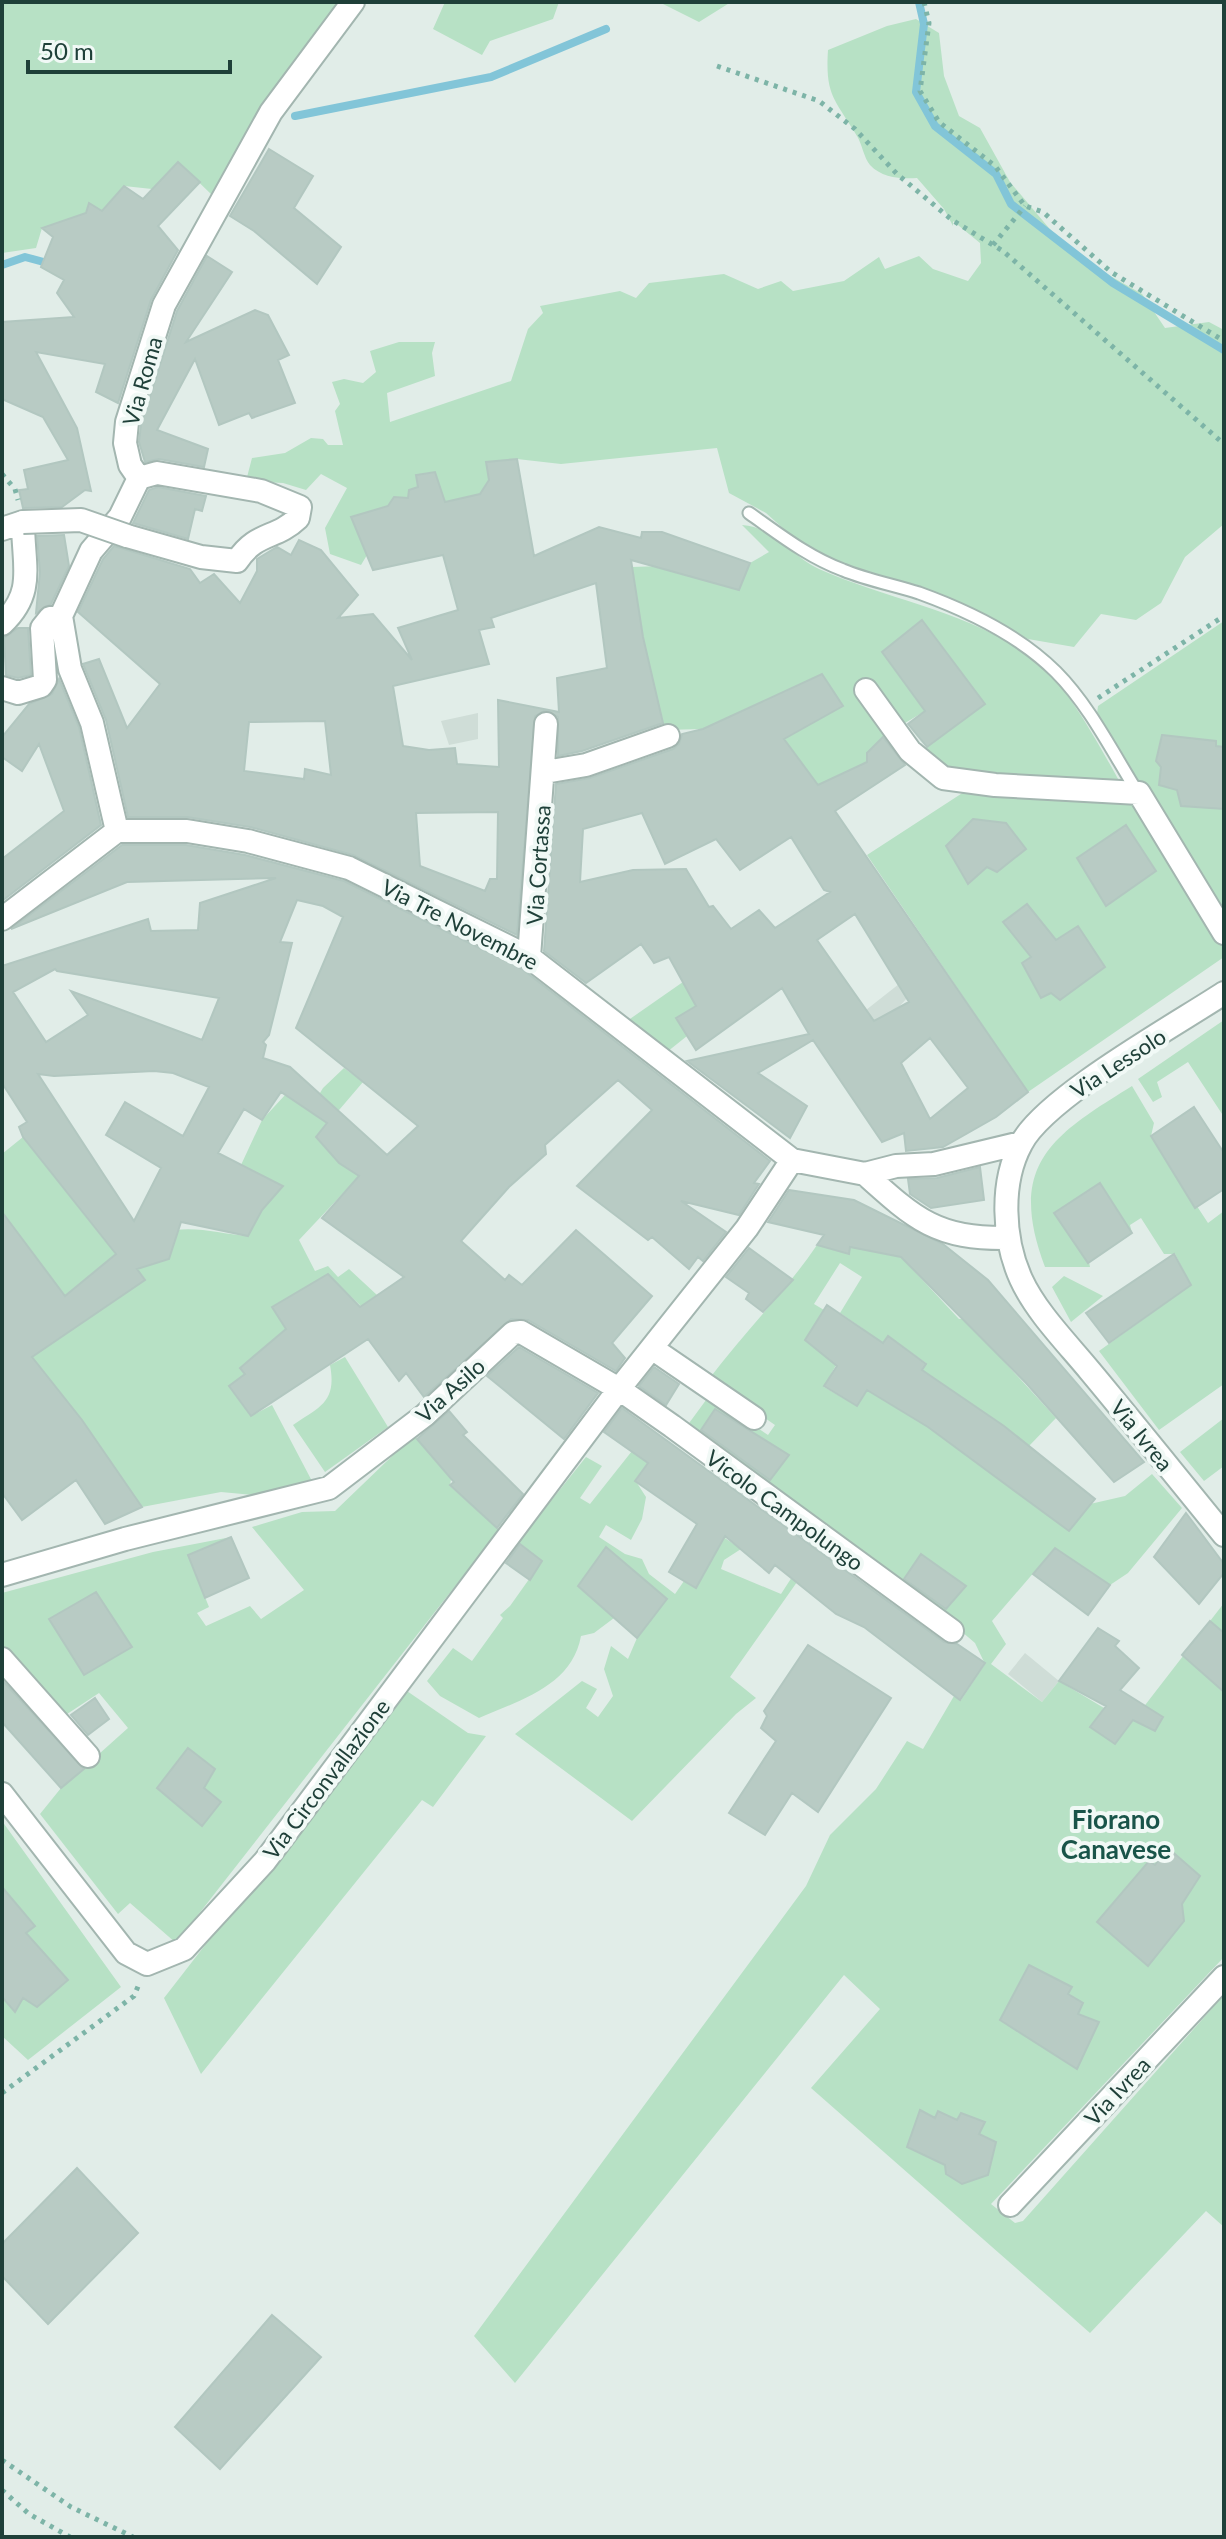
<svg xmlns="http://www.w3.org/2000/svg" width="1226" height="2539" font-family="Lato,sans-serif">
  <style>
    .built { fill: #cfddd7 }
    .green { fill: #b7e1c5; fill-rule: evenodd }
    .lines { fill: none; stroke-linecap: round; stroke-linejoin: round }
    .stream { stroke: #82c5d8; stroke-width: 8 }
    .building { fill: #b8cbc4; stroke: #b2c7c0; stroke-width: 2; fill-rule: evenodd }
    .lane-casing { stroke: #a3b6b0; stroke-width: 15 }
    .street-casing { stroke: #a3b6b0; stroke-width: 26 }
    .path { stroke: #7db4a7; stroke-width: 5; stroke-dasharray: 4 6; stroke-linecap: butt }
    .lane { stroke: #fff; stroke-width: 11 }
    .street { stroke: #fff; stroke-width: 22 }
    .street-bridge-casing { stroke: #a3b6b0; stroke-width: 26; stroke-linecap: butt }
    .street-bridge { stroke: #fff; stroke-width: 22 }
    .labels { text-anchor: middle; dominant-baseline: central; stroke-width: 8; stroke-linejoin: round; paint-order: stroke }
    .street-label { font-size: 22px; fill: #1f4039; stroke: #f1f9f6 }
    .quarter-label { font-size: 26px; font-weight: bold; fill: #195449; stroke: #f1f9f6 }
  </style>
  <rect width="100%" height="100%" fill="#e1ede8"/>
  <path class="built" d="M478,713V739L449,745L441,721Z
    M899,984L908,997L897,1009L873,1022L866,1010Z
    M1025,1653L1059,1681L1042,1702L1008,1674Z"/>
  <path class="green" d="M2,2H341L213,196L178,162L152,189L124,186L102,211L89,203L84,221L74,217L42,228L36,248L2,253Z
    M445,2H559L553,19L490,41L482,55L433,29Z
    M659,2H731L699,22Z
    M916,19L939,33L944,76L959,116L980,128L1010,182L1070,253L1142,294L1165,328L1209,322L1224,330V524L1185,557L1161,603L1136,620L1101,614L1074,647L1028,639L920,586L861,572L797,541L766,513L729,493L717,448L561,464L517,459L489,480L480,494L445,502L435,472L417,475L418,487L409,490L408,498L394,497L388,506L351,517L367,555L361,565L330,554L325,528L347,488L321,474L306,490L283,483L246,481L252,458L285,453L311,438L323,439L328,445H343L335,411L340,404L332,382L344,379L363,383L376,372L370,351L399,342H435L432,353L435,376L387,393L390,422L511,381L528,329L543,313L540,306L620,291L636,298L649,283L724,274L758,289L781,281L793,291L844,281L879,257L885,269L919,256L933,269L968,281L981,263L980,243L953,221V226L944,209L917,178C901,179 882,178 870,165C864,158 862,144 857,136C835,99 825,96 828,50L887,26Z
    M742,525C778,528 789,555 819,569C893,602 977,612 1041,665C1069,688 1104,754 1122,786L941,770L923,750L985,704L922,620L882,652L925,711L885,735L867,753V767L863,764L818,785L784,739L842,706L822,674L703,729L664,730L643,637L632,567L750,563L769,552Z
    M1224,621V919L1097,714L1098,706Z
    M967,790L1129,803L1137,807L1224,946V957L1028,1092L867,855Z
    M703,968L705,1000L676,1018L687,1036L667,1052L627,1021Z
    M1224,1020V1117L1188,1062L1157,1082L1162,1097L1153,1102L1138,1079Z
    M344,1068L363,1082L316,1137L339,1163L370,1183L362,1198L347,1189L299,1240L315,1271L328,1266L338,1277L349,1269L377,1295L361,1306L328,1275L272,1307L294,1341L273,1340L240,1368L245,1374L229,1386L251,1416L272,1405L313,1483L263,1496L221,1492L142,1507L82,1420L32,1357L145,1279L122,1249L9,1342L52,1279L2,1212V1154L23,1137L105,1241L112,1233L157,1263L169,1259L176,1237L175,1230C201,1227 222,1234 248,1236L262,1210L241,1165L262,1120L285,1095L309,1111L323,1088Z
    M1132,1086L1154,1123L1151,1136L1208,1223L1224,1211V1384L1159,1430L1099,1351L1191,1285L1175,1254H1164L1141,1218L1130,1225L1132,1233L1089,1262L1090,1267H1045C1006,1164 1053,1135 1132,1086Z
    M817,1245L848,1254L850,1247L901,1257L959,1319H965L1056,1418L1029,1446L922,1370L926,1363L888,1336L860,1377L836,1365L824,1387L857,1406L867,1390L928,1427L1069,1531L1090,1504L1125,1496L1152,1474L1182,1508L1128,1573L1110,1585L1054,1549L992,1621L1006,1644L991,1664L1042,1702L1059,1681L1104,1708L1090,1727L1115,1744L1224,1603V1957L991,2204L1015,2223L1023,2221L1224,1995V2227L1206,2211L1090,2333L811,2088L880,2009L844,1975L515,2383L474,2336L806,1886L830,1835L876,1789L907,1741L923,1749L954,1696L961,1700L985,1664L975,1643L947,1619L684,1430L709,1396L768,1435L775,1425L709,1379C744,1333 785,1292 817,1245ZM840,1263L862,1277L840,1313L862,1328L822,1353L805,1340L824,1310L814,1304Z
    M1064,1276L1103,1296L1071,1322L1052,1287Z
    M345,1357L388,1427L325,1472L293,1425C320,1407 337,1402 330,1365Z
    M1224,1418V1466L1204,1481L1180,1452Z
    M414,1435L451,1479L450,1486L499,1530L176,1943L130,1903L118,1914L40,1814L61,1788L128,1728L99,1693L61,1718L2,1654V1593L153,1552L231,1537L249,1578L205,1597L209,1607L197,1613L206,1626L250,1606L261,1619L304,1590L252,1527L302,1512L335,1511Z
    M632,1451L648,1463L635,1480L646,1497L642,1519L631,1540L606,1525L599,1537L625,1554L642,1559L649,1574L675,1594L684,1581L696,1588L705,1573L695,1566L716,1532L741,1549L724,1560L721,1569L781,1594L803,1560L809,1565L730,1677L756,1698L736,1714L632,1821L515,1734L582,1681L597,1689L586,1708L598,1717L613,1696L604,1669L611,1646L628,1659L637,1638L614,1618L594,1633L581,1636C572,1686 520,1700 479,1718L440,1696L427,1681L453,1648L472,1661L503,1618L500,1615L510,1606L542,1561L518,1542L586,1457L602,1466L580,1498L590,1504Z
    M404,1689L468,1733L486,1736L433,1807L422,1800L201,2074L164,1998Z
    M2,1821L121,1987L28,2060L2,2036Z"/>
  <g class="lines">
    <path class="stream" d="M919,2L924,24L916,92L935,126L996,174L1011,204L1113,283L1224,350
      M295,116L491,77L606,29
      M2,265L25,257L51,264"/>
  </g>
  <path class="building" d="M269,149L313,176L294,208L341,247L317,284L254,231L230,216Z
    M178,162L200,182L158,226L178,250L151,300L118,403L96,392L105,364L36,352L77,428L91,491L85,490L62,507L23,508L19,490L28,489L24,470L68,460L43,417L2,399V322L74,317L57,293L64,280L41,267L53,237L42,228L86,213L89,203L102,211L124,186L143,199Z
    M207,256L232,272L186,342L255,310L268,315L289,355L278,360L295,403L252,418L249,413L219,425L195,359L157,430L208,449L204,467L159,459L145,462L139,442L141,425L177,311Z
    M517,459L534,556L599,527L641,538L642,532H662L750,563L739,590L631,560L643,637L663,723L582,751L558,756V717L546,710L535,716L517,935L353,855L250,827L187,817H128L106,720L83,664L99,659L127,728L160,684L78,612L103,559L114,546L190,569L200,583L214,574L240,603L257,571V559L277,547L291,555L299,540L321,550L358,595L338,618L373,614L412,660L398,628L458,610L443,555L373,570L351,517L388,506L394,497L408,498L409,490L418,487L416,475L435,472L445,502L480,494L489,480L486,462ZM596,583L607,668L557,678L559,712L498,700L499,767L457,764L455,748L429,750L403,746L393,686L489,664L479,630L494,627L491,618ZM325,721L331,775L305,769L304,779L244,771L249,722ZM498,812L497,879H490L485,891L420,866L416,813Z
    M158,487L206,496L202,511L195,509L188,539L133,523L149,490Z
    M64,535L69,566L51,604L36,613L40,572L37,536Z
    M922,620L985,704L927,747L908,724L925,711L882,652Z
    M18,628H28L31,675L18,678L6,675L4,638Z
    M822,674L843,706L784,739L818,785L867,762V753L883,737L905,765L835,811L1028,1092L996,1117L943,1147L906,1151L904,1133L882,1142L813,1040L758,1073L807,1106L790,1138L687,1061L809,1034L782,988L696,1050L676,1018L696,1006L669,957L654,963L641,944L586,983L544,951L556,784L590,778L673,749L679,744L682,734L703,729ZM642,813L665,864L716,839L740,870L791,837L824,890L830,892L775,928L759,910L731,929L713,906L709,907L686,869L633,870L580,882L583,829ZM855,914L909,1002L874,1021L817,940ZM930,1038L968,1088L930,1119L901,1063Z
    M59,679L79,727L101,825L2,901V859L64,811L39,744L22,771L2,757V737L29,704L52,694Z
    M1162,735L1216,741V746L1224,747V809L1181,806L1177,790L1159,785L1161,767L1156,761Z
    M973,819L1006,823L1026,849L997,872L987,867L968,884L946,846Z
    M1126,825L1156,871L1106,906L1077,858Z
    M122,845H186L245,855L344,881L522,969L770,1161L754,1183L759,1184L739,1215L681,1201L726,1232L703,1261L698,1257L689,1269L652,1237L648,1240L577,1186L652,1110L618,1080L545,1145L546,1154L509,1187L461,1241L505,1280L509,1275L522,1285L576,1230L652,1296L612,1343L625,1358L616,1371L528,1320L511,1319L424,1397L406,1373L399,1381L368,1339L251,1416L229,1386L245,1374L240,1368L286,1329L272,1307L328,1274L360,1307L404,1277L322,1218L359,1176L339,1163L316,1137L327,1123L281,1092L262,1120L244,1109L218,1153L283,1186L262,1210L248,1236L181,1222L169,1259L137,1269L145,1280L32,1357L82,1420L142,1507L105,1524L76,1480L22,1520L2,1493V1212L65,1296L116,1254L23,1137L19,1127L27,1122L2,1083V966L148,919L151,931L198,930L200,903L276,878L127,882L11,929ZM297,900L323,906L343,917L296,1028L418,1126L387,1155L290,1067L263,1058L266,1045L263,1042L269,1035L292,943L280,942ZM55,969L57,971L219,998L202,1040L71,991L88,1015L46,1042L13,992ZM154,1071L173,1073L209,1087L183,1136L125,1102L106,1135L161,1168L134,1221L38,1074L54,1076Z
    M1027,904L1056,940L1078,926L1105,967L1060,1000L1051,993L1041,998L1022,963L1031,957L1003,922Z
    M1194,1107L1224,1153V1189L1195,1208L1151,1136Z
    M980,1167L984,1200L931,1208L910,1194L908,1179L937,1178Z
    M1100,1183L1132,1233L1088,1263L1054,1213Z
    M789,1190L854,1200L943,1244L988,1280L1144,1462L1114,1482L1026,1383L901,1257L850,1247L849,1254L817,1245L824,1235L768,1222Z
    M749,1248L793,1280L763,1312L746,1299L749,1293L726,1277Z
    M1174,1254L1191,1285L1109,1343L1086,1313Z
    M827,1305L883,1343L888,1336L926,1364L922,1370L1004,1426L1095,1499L1069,1531L928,1427L867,1390L857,1406L824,1386L837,1366L805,1340Z
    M519,1347L598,1393L564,1439L487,1376Z
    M654,1367L679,1384L666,1405L639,1386Z
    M622,1408L944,1642L957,1644L985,1663L960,1700L864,1627L836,1614L775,1565L769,1573L725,1536L696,1588L669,1572L697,1524L635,1481L648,1463L604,1432Z
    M715,1409L789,1455L770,1480L701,1430Z
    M449,1411L467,1432L463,1435L523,1494L497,1528L450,1485L454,1482L417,1439Z
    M1186,1513L1224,1564V1573L1199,1604L1154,1557Z
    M231,1537L249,1578L205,1598L188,1555Z
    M520,1544L542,1561L530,1580L506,1563Z
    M606,1547L667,1599L637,1638L578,1586Z
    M1055,1548L1110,1585L1088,1615L1033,1574Z
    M921,1554L966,1586L946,1609L904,1579Z
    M96,1592L132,1647L84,1675L49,1619Z
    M1210,1621L1224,1633V1692L1182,1655Z
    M1098,1628L1119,1641L1115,1646L1139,1668L1120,1690L1163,1717L1155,1731L1133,1720L1115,1744L1090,1727L1106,1706L1059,1681Z
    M808,1645L891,1698L818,1812L792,1793L765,1835L729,1813L776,1741L761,1728L767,1716L764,1711Z
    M2,1680L84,1769L61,1788L2,1722Z
    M95,1698L109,1719L88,1735L71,1715Z
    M188,1748L215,1769L204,1788L221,1802L202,1826L157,1788Z
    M1168,1848L1200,1876L1182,1904L1184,1921L1148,1966L1097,1922L1149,1861L1155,1865Z
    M2,1887L35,1926L26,1933L68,1980L37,2007L23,1998L15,2012L2,1997Z
    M1029,1965L1072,1987L1068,1994L1083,2003L1078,2014L1099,2022L1077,2069L1000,2020Z
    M920,2110L935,2118L938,2111L957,2120L961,2113L985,2122L979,2134L996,2142L988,2175L962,2184L946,2174L945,2165L907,2147Z
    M77,2168L138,2233L48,2324L2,2276V2244Z
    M272,2315L321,2357L220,2469L175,2427Z"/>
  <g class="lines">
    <defs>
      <path id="lane" d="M749,513C779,534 808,557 843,570C867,580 894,585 919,593C966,610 1020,636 1056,672C1089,705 1113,753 1138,793"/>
      <path id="street" d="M139,478L130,465L125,443L127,422L164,305L271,112L353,2
        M2,529L23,522C23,566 36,592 2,624
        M127,536L201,557L237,561C257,531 275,540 298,518L300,507L261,491L157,473L139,478
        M2,688L18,693L41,686L45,680L42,628L50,618L61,616
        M866,690L910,751L943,778L995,785L1139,793L1224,933
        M545,772L586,765L668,736
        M117,831H187L248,841L349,868L529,957L792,1160L865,1174L896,1166L934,1164L1021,1143
        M117,831L92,723L70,669L61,616L91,551L120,517L139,478
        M2,919L117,831
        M529,957L546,724
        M1224,993C1177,1024 1044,1098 1021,1144C1000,1183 1003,1239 1021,1279C1036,1312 1067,1343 1090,1371C1135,1425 1179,1480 1224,1535
        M865,1174C916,1220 937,1239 1008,1238
        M653,1349L754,1418
        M2,1575L125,1539L329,1488L425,1415L513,1333L521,1332L619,1389L672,1426L952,1631
        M2,1659L88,1756
        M2,1794L126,1953L147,1964L184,1949L265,1861L619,1389L747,1228L792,1160
        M1010,2205L1224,1977"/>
    </defs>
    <use href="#lane" class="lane-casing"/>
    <use href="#street" class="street-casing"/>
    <path class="path" d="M924,2L929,23L920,91L939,122L995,166L1025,206L1043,212L1111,272L1224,341
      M717,66L819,101L855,129L897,174L952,220L1003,251L1224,444
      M993,245L1025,206
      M2,474L15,489L18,500
      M1098,698L1224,616
      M2,2093L134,1996L139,1984
      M2,2460L71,2507L133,2537
      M2,2490L29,2514L70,2537"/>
    <use href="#lane" class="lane"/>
    <use href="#street" class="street"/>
    <defs>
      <path id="street-bridge" d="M23,522L81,520L127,536"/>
    </defs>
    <use href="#street-bridge" class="street-bridge-casing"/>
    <use href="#street-bridge" class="street-bridge"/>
  </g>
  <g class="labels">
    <g class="street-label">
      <text transform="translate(142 381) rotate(-74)">Via Roma</text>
      <text transform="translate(538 865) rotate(-86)">Via Cortassa</text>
      <text transform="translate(460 924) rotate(27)">Via Tre Novembre</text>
      <text transform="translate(1118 1063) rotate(-33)">Via Lessolo</text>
      <text transform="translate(450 1390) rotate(-42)">Via Asilo</text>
      <text transform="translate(1142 1435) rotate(51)">Via Ivrea</text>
      <text transform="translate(785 1510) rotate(36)">Vicolo Campolungo</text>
      <text transform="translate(326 1779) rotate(-53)">Via Circonvallazione</text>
      <text transform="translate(1117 2091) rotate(-47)">Via Ivrea</text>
    </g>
    <g class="quarter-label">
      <text x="1116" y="1819">Fiorano<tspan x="1116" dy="30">Canavese</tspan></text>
    </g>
  </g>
  <rect width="1226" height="2539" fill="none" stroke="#1f4039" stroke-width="8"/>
  <path d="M28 60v12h202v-12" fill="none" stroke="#1f4039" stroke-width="4"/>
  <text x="40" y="60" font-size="24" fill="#1f4039" stroke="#f1f9f6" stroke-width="6" paint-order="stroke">50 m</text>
</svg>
